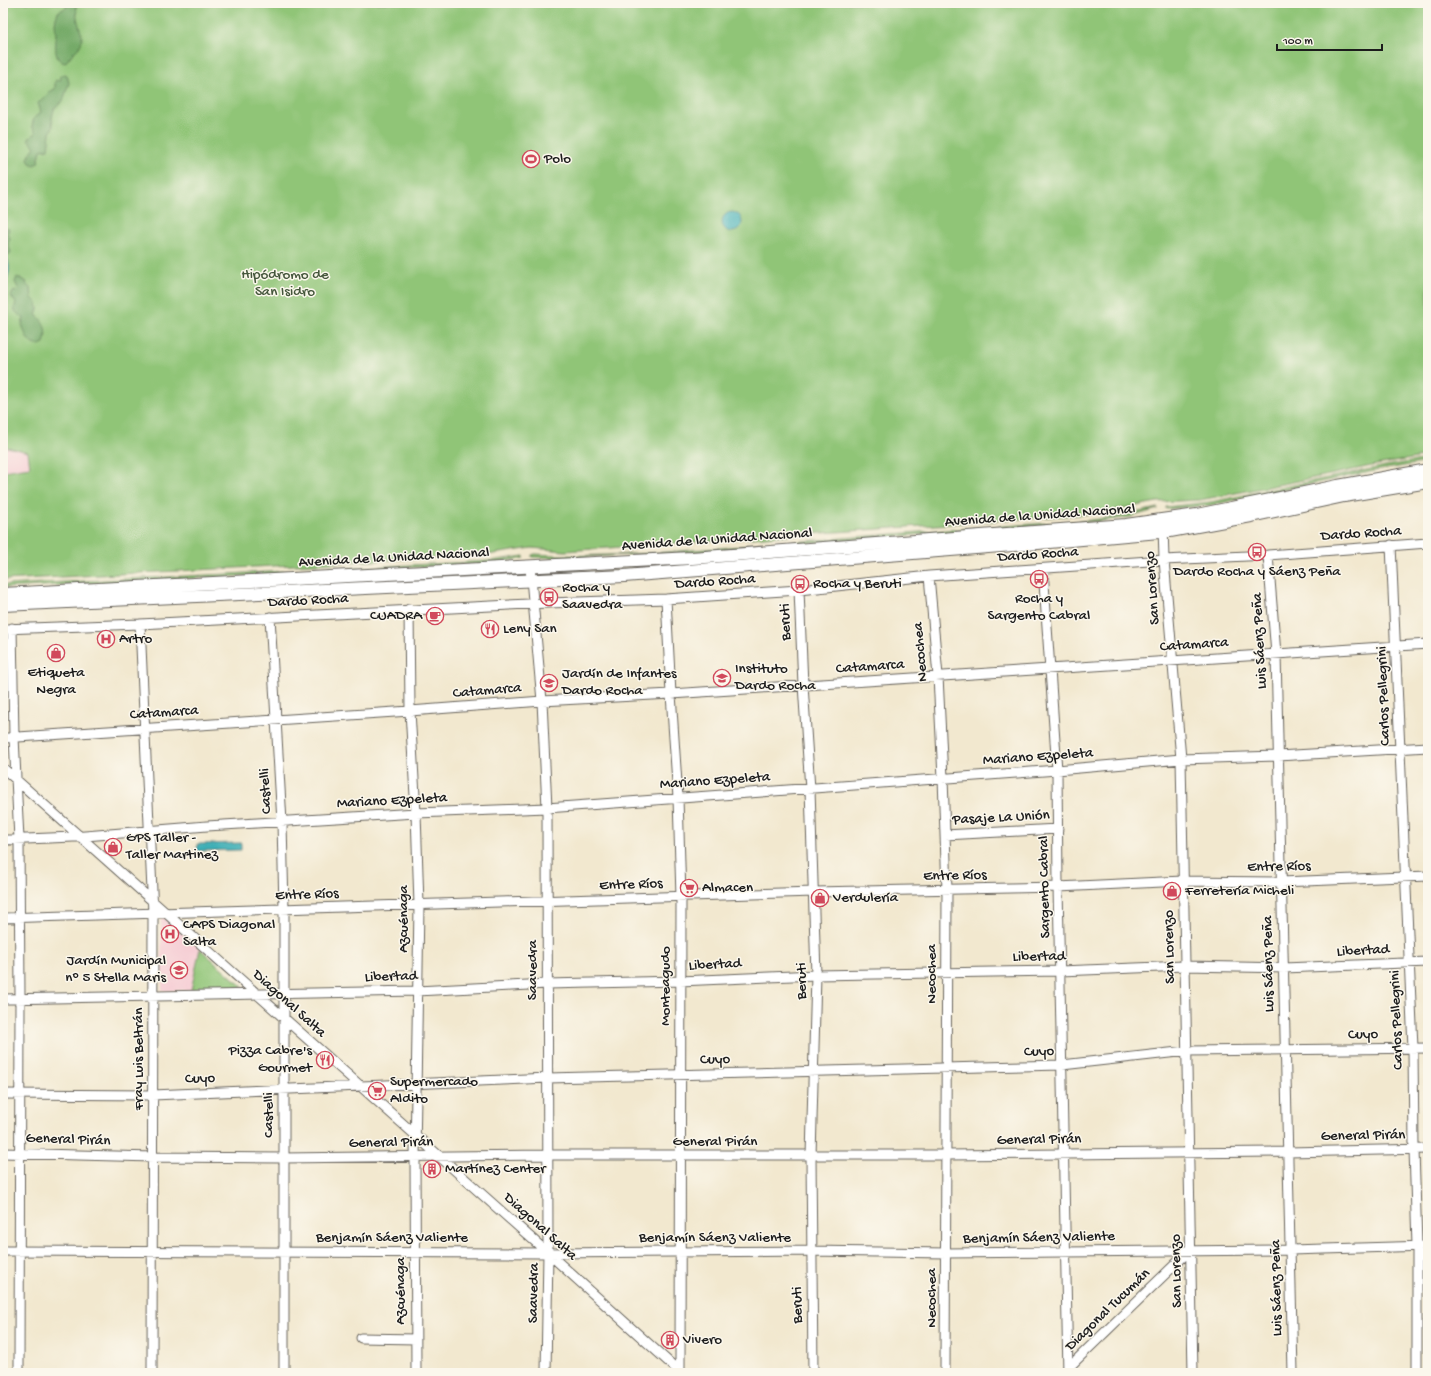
<svg xmlns="http://www.w3.org/2000/svg" width="1431" height="1376" font-family="'Gochi Hand',sans-serif">
  <style>
    .built { fill: #f6cfd5 }
    .green { fill: #90c577; stroke: #56704a }
    .forest { fill: #74aa68; stroke: #486342 }
    .water { fill: #3eafb6; stroke: #2d6669 }
    .lines { fill: none; stroke-linecap: round; stroke-linejoin: round }
    .minor-casing { stroke: #67635b; stroke-width: 11 }
    .major-casing { stroke: #67635b; stroke-width: 14 }
    .minor { stroke: #fff; stroke-width: 9 }
    .major { stroke: #fff; stroke-width: 12 }
    .labels { text-anchor: middle; dominant-baseline: central; stroke-width: 3; stroke-linejoin: round; paint-order: stroke }
    .poi-label { font-size: 15px; fill: #1c1c1c; stroke: #fbf7ec; text-anchor: start }
    .park-label { font-size: 15px; fill: #45573c; stroke: #fbf7ec }
    .street-label { font-size: 15px; fill: #1c1c1c; stroke: #fbf7ec }
  </style>
  <rect width="100%" height="100%" fill="#fbf7ec"/>
  <filter id="ink" filterUnits="userSpaceOnUse"><feTurbulence type="fractalNoise" baseFrequency=".025" numOctaves="2"/><feDisplacementMap in="SourceGraphic" scale="8" xChannelSelector="R" yChannelSelector="G"/><feConvolveMatrix kernelMatrix="1 2 1 2 8 2 1 2 1" color-interpolation-filters="sRGB"/></filter>
  <filter id="wash" filterUnits="userSpaceOnUse"><feTurbulence type="fractalNoise" baseFrequency=".012" numOctaves="4" result="noise"/><feDisplacementMap in="SourceGraphic" scale="16" xChannelSelector="R" yChannelSelector="G"/><feGaussianBlur stdDeviation="0.9" result="paint"/><feColorMatrix in="noise" values="0 0 0 0 0 0 0 0 0 0 0 0 0 0 0 0 0 1.4 0 .05"/><feComposite in="paint" operator="in"/></filter>
  <g filter="url(#wash)">
    <rect width="100%" height="100%" fill="#f2e8cf"/>
    <path class="built" d="M3,441L28,452L30,467L3,471Z
      M164,917L200,949L191,990L162,991L161,919Z"/>
    <path class="green" d="M3,3H1428V456L1376,465L1329,475L1200,500L1157,502L1092,514L565,551L532,548L487,555L3,580V471L30,467L28,452L3,446Z
      M1428,459V462L1374,471L1211,505L1166,509V507L1211,502L1386,466Z
      M1158,508V509L1130,517L1101,521L858,539L695,552L564,558L532,557V555L535,554C610,559 685,550 759,545C867,536 976,527 1084,521L1115,517Z
      M524,556V558L496,563L3,588V585H5L491,561Z
      M200,949L243,987L191,990Z"/>
    <path class="forest" d="M61,3H76C77,9 76,16 78,22C82,36 86,43 73,53C70,56 68,60 65,63C53,60 56,46 56,38C56,25 53,26 58,12L67,7L65,3Z
      M65,74L67,75L69,83L63,101L54,109L52,118L53,127L50,133L48,149L41,150L38,163L34,165L30,163L28,159L31,152L35,147L28,139L36,133L32,126L34,118L41,112L38,103L49,92L55,89V81L57,80L60,81L61,76Z
      M3,227L8,228L9,230L7,233L10,238L8,244L11,252L9,255L3,252Z
      M17,277L27,282L26,284L31,289L32,298L37,303L38,309L36,315C45,321 48,333 44,343C30,351 25,334 22,324L24,318C17,313 12,312 16,303L11,296L13,292L19,290L15,282Z"/>
    <path class="water" d="M722 222a10 10 0 1 1 20 0a10 10 0 1 1-20 0Z
      M3,244C7,259 15,271 3,284Z
      M241,843V850L197,851V844Z"/>
  </g>
  <g filter="url(#ink)">
    <g class="lines">
      <defs>
        <path id="minor" d="M1163,525L1164,560L1181,759L1193,1373
          M1391,545L1413,1048L1414,1149L1417,1246V1373
          M1268,555L1276,654L1293,1373
          M530,567L542,701L547,808L548,1253L546,1373
          M1043,569L1057,770L1058,887L1068,1373
          M929,576L938,676L943,778L947,890L945,1373
          M799,590L803,685L810,789L816,975L811,1156L813,1373
          M666,599L671,694L678,798L681,897L680,1373
          M409,609L410,711L416,813L419,905L415,1157L416,1373
          M270,617L282,822L284,910V1373
          M140,624L153,913L152,1373
          M12,628L14,737L19,839L20,998L19,1373
          M3,629L140,624L548,603L666,599L799,590L929,576L1164,560L1268,555L1428,543
          M3,738L410,711L542,701L671,694L1428,644
          M3,768L548,1253L681,1373
          M945,835L1058,829
          M3,840L73,837L207,826L416,813L547,808L1057,770L1181,759L1278,756L1428,747
          M3,918L814,892L1058,887L1183,881L1281,882L1428,876
          M3,999L417,991L547,984L680,981L816,975L1060,971L1185,966L1284,968L1428,962
          M3,1094L153,1095L548,1078L1062,1065L1187,1051L1428,1048
          M3,1153L153,1157L283,1158L547,1155H946L1288,1152L1428,1149
          M3,1251L548,1253L811,1251L946,1253L1290,1250L1428,1246
          M361,1338L416,1339
          M1066,1370L1190,1250"/>
        <path id="major" d="M3,594L692,558L1126,525L1197,515L1338,486L1428,470
          M3,605L624,576L1027,544L1170,531L1251,516L1344,496L1428,482"/>
      </defs>
      <use href="#minor" class="minor-casing"/>
      <use href="#major" class="major-casing"/>
      <use href="#minor" class="minor"/>
      <use href="#major" class="major"/>
    </g>
  </g>
  <defs>
    <symbol id="stadium-ring" viewBox="-11 -11 22 22"><circle r="9.5" fill="#fbf7ec" stroke="#d1495b" stroke-width="1.5"/><path d="M0-5a6.5 5 0 1 0 0 10a6.5 5 0 1 0 0-10ZM-3.5-1.8h7v3.6h-7Z" fill="#d1495b"/></symbol>
    <symbol id="bus-ring" viewBox="-11 -11 22 22"><circle r="9.5" fill="#fbf7ec" stroke="#d1495b" stroke-width="1.5"/><path d="M-5-6H5V4H4V6H2V4H-2V6H-4V4H-5ZM-3.5-4V0h7V-4ZM-3.5 1.2v1.5H-2V1.2ZM2 1.2v1.5H3.5V1.2Z" fill="#d1495b"/></symbol>
    <symbol id="cafe-ring" viewBox="-11 -11 22 22"><circle r="9.5" fill="#fbf7ec" stroke="#d1495b" stroke-width="1.5"/><path d="M-5.5-4.5H6V0H3Q3 3.5 0 3.5H-2.5Q-5.5 3.5-5.5 0ZM3-3.2v2h1.7v-2ZM-6 4.5H4V6H-6Z" fill="#d1495b"/></symbol>
    <symbol id="restaurant-ring" viewBox="-11 -11 22 22"><circle r="9.5" fill="#fbf7ec" stroke="#d1495b" stroke-width="1.5"/><path d="M-5-6h1v4h1v-4h1v4h1v-4h1v5L-1.5 .5V6h-2V.5L-5-1ZM5-6V6H3V1.5H1.5Q1.5-4 5-6Z" fill="#d1495b"/></symbol>
    <symbol id="hospital-ring" viewBox="-11 -11 22 22"><circle r="9.5" fill="#fbf7ec" stroke="#d1495b" stroke-width="1.5"/><path d="M-5-5h3v3.5h4V-5h3V5h-3V1.5h-4V5h-3Z" fill="#d1495b"/></symbol>
    <symbol id="shop-ring" viewBox="-11 -11 22 22"><circle r="9.5" fill="#fbf7ec" stroke="#d1495b" stroke-width="1.5"/><path d="M-5-2.5h2.3a2.7 3.5 0 0 1 5.4 0H5L5.5 6h-11ZM-1.5-2.5h3a1.5 2.3 0 0 0-3 0Z" fill="#d1495b"/></symbol>
    <symbol id="school-ring" viewBox="-11 -11 22 22"><circle r="9.5" fill="#fbf7ec" stroke="#d1495b" stroke-width="1.5"/><path d="M0-5L7-2L0 1L-7-2ZM-4 1L0 2.5L4 1V4Q0 6-4 4Z" fill="#d1495b"/></symbol>
    <symbol id="supermarket-ring" viewBox="-11 -11 22 22"><circle r="9.5" fill="#fbf7ec" stroke="#d1495b" stroke-width="1.5"/><path d="M-6-5.5h2.5l.6 2H6L4.5 2H-2.5L-4.4-4H-6ZM-1.5 3.2a1.3 1.3 0 1 0 .1 0ZM3 3.2a1.3 1.3 0 1 0 .1 0Z" fill="#d1495b"/></symbol>
    <symbol id="building-ring" viewBox="-11 -11 22 22"><circle r="9.5" fill="#fbf7ec" stroke="#d1495b" stroke-width="1.5"/><path d="M-4-6H4V6H1V3H-1V6H-4ZM-2.5-4.3h1.7v1.8h-1.7ZM.8-4.3h1.7v1.8H.8ZM-2.5-1h1.7V.8h-1.7ZM.8-1h1.7V.8H.8Z" fill="#d1495b"/></symbol>
  </defs>
  <g fill-rule="evenodd">
    <use href="#stadium-ring" x="521" y="149" width="20" height="20"/>
    <use href="#bus-ring" x="1247" y="542" width="20" height="20"/>
    <use href="#bus-ring" x="1029" y="569" width="20" height="20"/>
    <use href="#bus-ring" x="790" y="574" width="20" height="20"/>
    <use href="#bus-ring" x="539" y="587" width="20" height="20"/>
    <use href="#cafe-ring" x="425" y="606" width="20" height="20"/>
    <use href="#restaurant-ring" x="480" y="619" width="20" height="20"/>
    <use href="#hospital-ring" x="96" y="629" width="20" height="20"/>
    <use href="#shop-ring" x="46" y="643" width="20" height="20"/>
    <use href="#school-ring" x="712" y="668" width="20" height="20"/>
    <use href="#school-ring" x="539" y="673" width="20" height="20"/>
    <use href="#shop-ring" x="103" y="837" width="20" height="20"/>
    <use href="#supermarket-ring" x="679" y="878" width="20" height="20"/>
    <use href="#shop-ring" x="1162" y="881" width="20" height="20"/>
    <use href="#shop-ring" x="810" y="888" width="20" height="20"/>
    <use href="#hospital-ring" x="160" y="924" width="20" height="20"/>
    <use href="#school-ring" x="169" y="960" width="20" height="20"/>
    <use href="#restaurant-ring" x="315" y="1050" width="20" height="20"/>
    <use href="#supermarket-ring" x="367" y="1081" width="20" height="20"/>
    <use href="#building-ring" x="422" y="1159" width="20" height="20"/>
    <use href="#building-ring" x="660" y="1330" width="20" height="20"/>
  </g>
  <g class="labels">
    <g class="poi-label">
      <text x="544" y="159">Polo</text>
      <text x="1257" y="572" text-anchor="middle">Dardo Rocha y Sáenz Peña</text>
      <text x="813" y="584">Rocha y Beruti</text>
      <text x="562" y="588">Rocha y<tspan x="562" dy="17">Saavedra</tspan></text>
      <text x="1039" y="599" text-anchor="middle">Rocha y<tspan x="1039" dy="17">Sargento Cabral</tspan></text>
      <text x="422" y="616" text-anchor="end">CUADRA</text>
      <text x="503" y="629">Leny San</text>
      <text x="119" y="639">Artro</text>
      <text x="735" y="669">Instituto<tspan x="735" dy="17">Dardo Rocha</tspan></text>
      <text x="56" y="673" text-anchor="middle">Etiqueta<tspan x="56" dy="17">Negra</tspan></text>
      <text x="562" y="674">Jardín de Infantes<tspan x="562" dy="17">Dardo Rocha</tspan></text>
      <text x="126" y="838">GPS Taller -<tspan x="126" dy="17">Taller Martinez</tspan></text>
      <text x="702" y="888">Almacen</text>
      <text x="1185" y="891">Ferretería Micheli</text>
      <text x="833" y="898">Verdulería</text>
      <text x="183" y="925">CAPS Diagonal<tspan x="183" dy="17">Salta</tspan></text>
      <text x="166" y="961" text-anchor="end">Jardín Municipal<tspan x="166" dy="17">nº 5 Stella Maris</tspan></text>
      <text x="312" y="1051" text-anchor="end">Pizza Cabre's<tspan x="312" dy="17">Gourmet</tspan></text>
      <text x="390" y="1082">Supermercado<tspan x="390" dy="17">Aldito</tspan></text>
      <text x="445" y="1169">Martínez Center</text>
      <text x="683" y="1340">Vivero</text>
    </g>
    <g class="park-label">
      <text x="285" y="275">Hipódromo de<tspan x="285" dy="17">San Isidro</tspan></text>
    </g>
    <g class="street-label">
      <text transform="translate(1040 516) rotate(-4)">Avenida de la Unidad Nacional</text>
      <text transform="translate(1361 534) rotate(-4)">Dardo Rocha</text>
      <text transform="translate(717 540) rotate(-4)">Avenida de la Unidad Nacional</text>
      <text transform="translate(1038 555) rotate(-4)">Dardo Rocha</text>
      <text transform="translate(394 558) rotate(-3)">Avenida de la Unidad Nacional</text>
      <text transform="translate(715 582) rotate(-4)">Dardo Rocha</text>
      <text transform="translate(1153 588) rotate(-94)">San Lorenzo</text>
      <text transform="translate(308 601) rotate(-3)">Dardo Rocha</text>
      <text transform="translate(786 622) rotate(-92)">Beruti</text>
      <text transform="translate(1260 641) rotate(-93)">Luis Sáenz Peña</text>
      <text transform="translate(1194 645) rotate(-4)">Catamarca</text>
      <text transform="translate(921 652) rotate(-95)">Necochea</text>
      <text transform="translate(870 667) rotate(-4)">Catamarca</text>
      <text transform="translate(487 691) rotate(-5)">Catamarca</text>
      <text transform="translate(1384 696) rotate(-92)">Carlos Pellegrini</text>
      <text transform="translate(164 713) rotate(-4)">Catamarca</text>
      <text transform="translate(1038 757) rotate(-4)">Mariano Ezpeleta</text>
      <text transform="translate(715 781) rotate(-4)">Mariano Ezpeleta</text>
      <text transform="translate(266 791) rotate(-93)">Castelli</text>
      <text transform="translate(392 801) rotate(-3)">Mariano Ezpeleta</text>
      <text transform="translate(1001 818) rotate(-3)">Pasaje La Unión</text>
      <text transform="translate(1279 867) rotate(-1)">Entre Ríos</text>
      <text transform="translate(955 876) rotate(-1)">Entre Ríos</text>
      <text transform="translate(631 885) rotate(-2)">Entre Ríos</text>
      <text transform="translate(1045 887) rotate(-91)">Sargento Cabral</text>
      <text transform="translate(307 895) rotate(-2)">Entre Ríos</text>
      <text transform="translate(404 919) rotate(-90)">Azcuénaga</text>
      <text transform="translate(1170 947) rotate(-91)">San Lorenzo</text>
      <text transform="translate(1363 951) rotate(-3)">Libertad</text>
      <text transform="translate(1039 957) rotate(-1)">Libertad</text>
      <text transform="translate(1269 964) rotate(-91)">Luis Sáenz Peña</text>
      <text transform="translate(715 965) rotate(-3)">Libertad</text>
      <text transform="translate(533 970) rotate(-90)">Saavedra</text>
      <text transform="translate(932 974) rotate(-90)">Necochea</text>
      <text transform="translate(391 977) rotate(-2)">Libertad</text>
      <text transform="translate(802 981) rotate(-90)">Beruti</text>
      <text transform="translate(666 986) rotate(-90)">Monteagudo</text>
      <text transform="translate(289 1004) rotate(42)">Diagonal Salta</text>
      <text transform="translate(1397 1020) rotate(-92)">Carlos Pellegrini</text>
      <text transform="translate(1363 1035) rotate(-1)">Cuyo</text>
      <text transform="translate(1039 1052) rotate(-2)">Cuyo</text>
      <text transform="translate(139 1059) rotate(-90)">Fray Luis Beltrán</text>
      <text transform="translate(715 1060) rotate(-1)">Cuyo</text>
      <text transform="translate(200 1079) rotate(-2)">Cuyo</text>
      <text transform="translate(269 1115) rotate(-90)">Castelli</text>
      <text transform="translate(1363 1136) rotate(-1)">General Pirán</text>
      <text transform="translate(68 1140) rotate(2)">General Pirán</text>
      <text transform="translate(1039 1140) rotate(-1)">General Pirán</text>
      <text x="715" y="1142">General Pirán</text>
      <text transform="translate(391 1143) rotate(-1)">General Pirán</text>
      <text transform="translate(540 1227) rotate(42)">Diagonal Salta</text>
      <text x="392" y="1238">Benjamín Sáenz Valiente</text>
      <text x="715" y="1238">Benjamín Sáenz Valiente</text>
      <text transform="translate(1039 1238) rotate(-1)">Benjamín Sáenz Valiente</text>
      <text transform="translate(1177 1271) rotate(-91)">San Lorenzo</text>
      <text transform="translate(1277 1288) rotate(-91)">Luis Sáenz Peña</text>
      <text transform="translate(401 1291) rotate(-90)">Azcuénaga</text>
      <text transform="translate(534 1293) rotate(-89)">Saavedra</text>
      <text transform="translate(932 1298) rotate(-90)">Necochea</text>
      <text transform="translate(798 1305) rotate(-91)">Beruti</text>
      <text transform="translate(1108 1310) rotate(-44)">Diagonal Tucumán</text>
    </g>
  </g>
  <rect width="1431" height="1376" fill="none" stroke="#fbf7ec" stroke-width="16"/>
  <path d="M1277 44v6h105v-6" fill="none" stroke="#1c1c1c" stroke-width="2"/>
  <text x="1283" y="44" font-size="12" fill="#1c1c1c" stroke="#fbf7ec" stroke-width="3" paint-order="stroke">100 m</text>
</svg>
